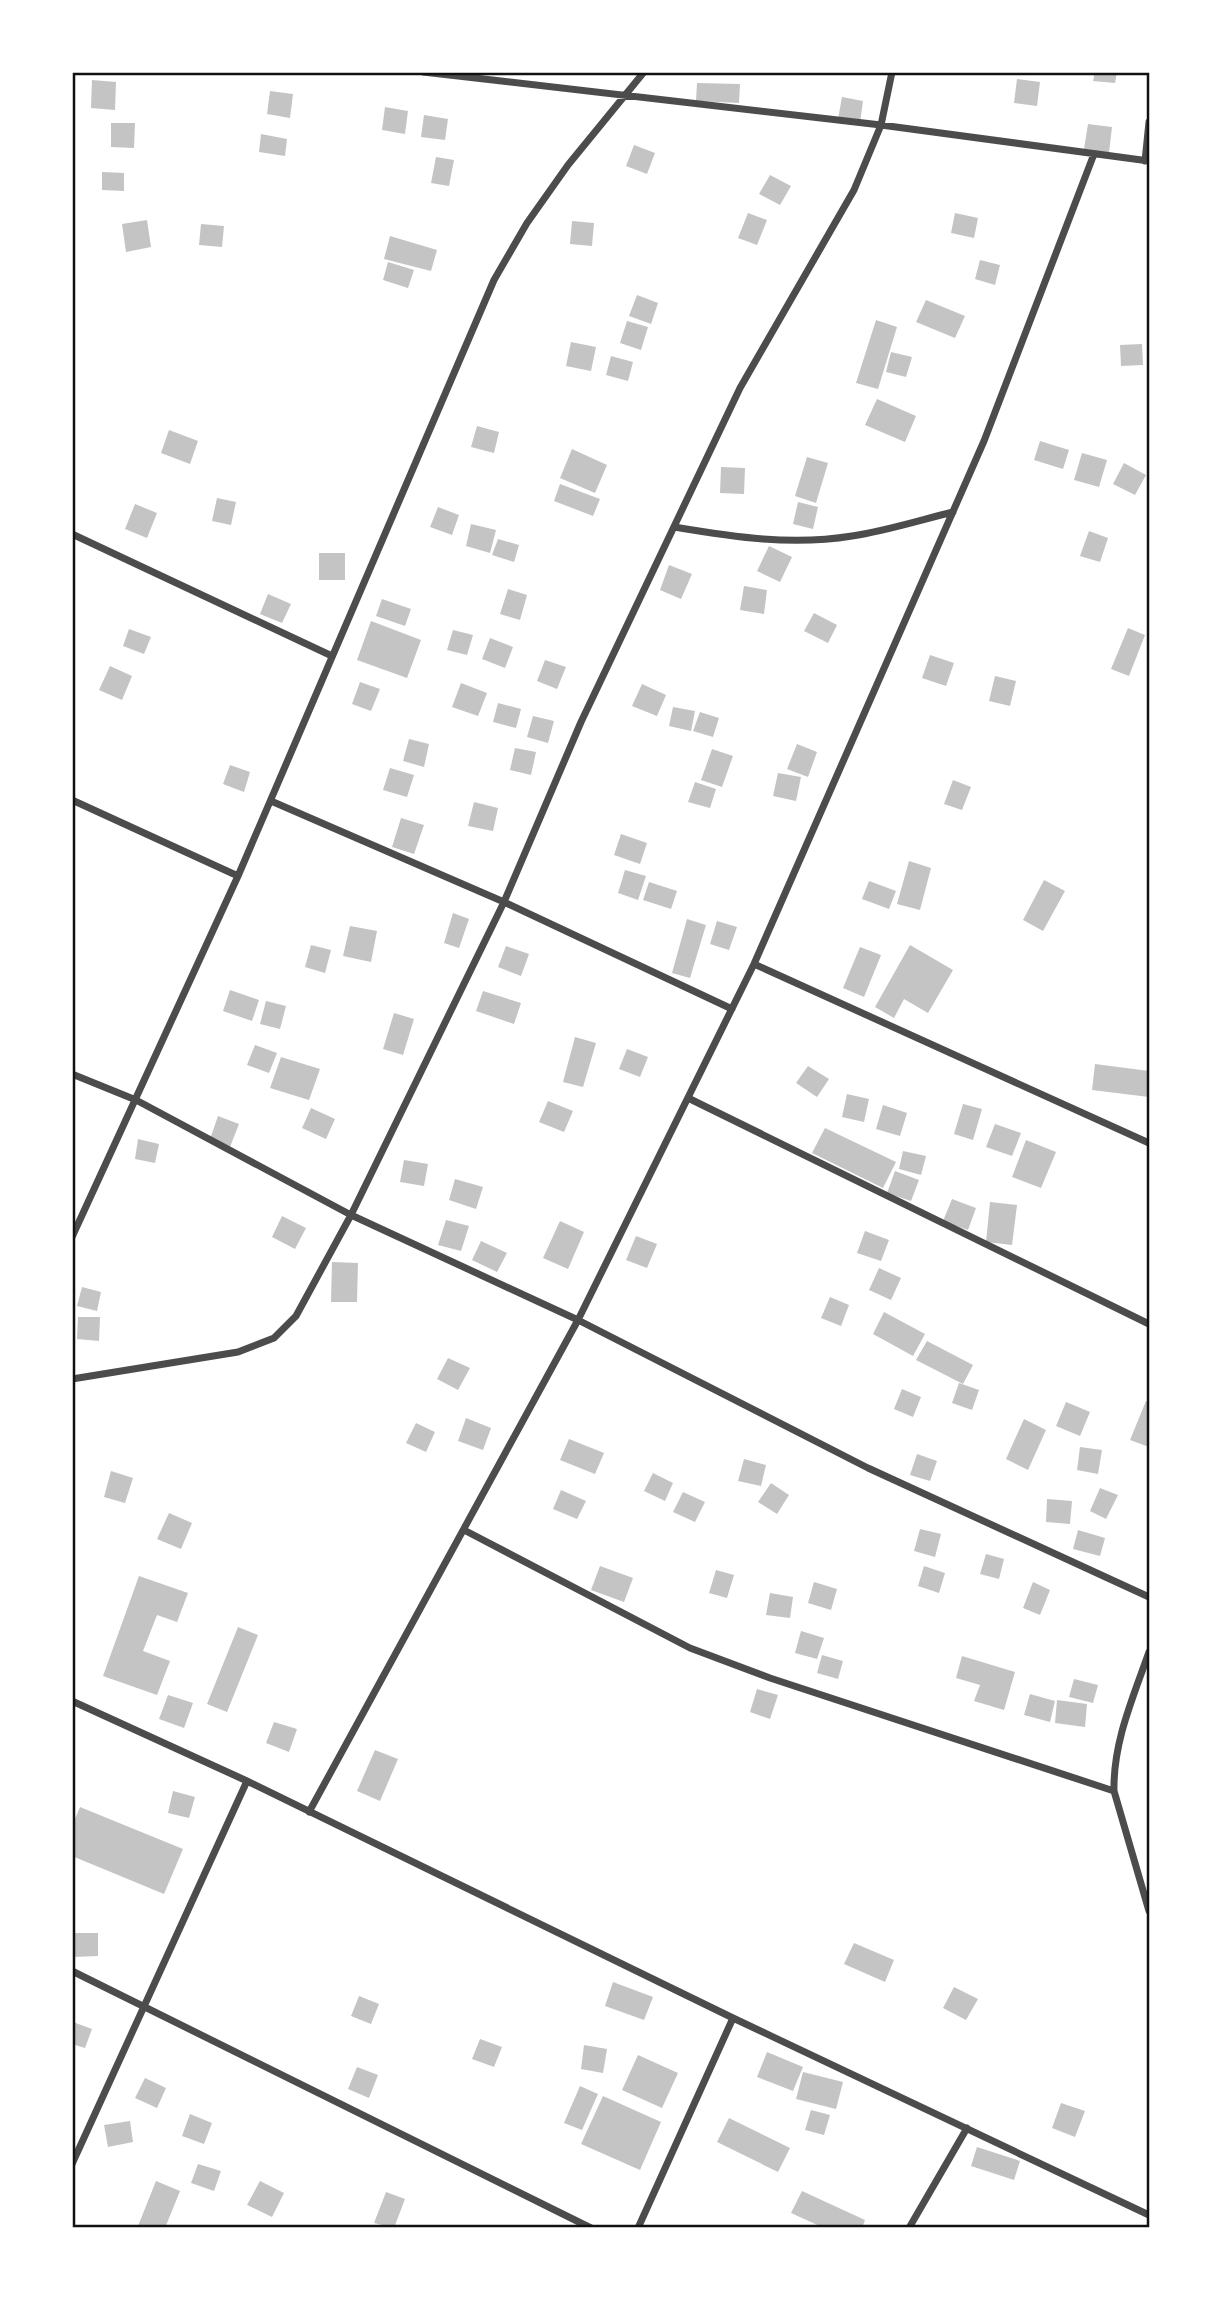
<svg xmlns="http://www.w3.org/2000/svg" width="1221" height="2300" font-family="Rubik,sans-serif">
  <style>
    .building { fill: #c4c4c4 }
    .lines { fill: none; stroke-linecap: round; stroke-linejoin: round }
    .minor { stroke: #4c4c4c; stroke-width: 7 }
    .neatline { fill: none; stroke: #111; stroke-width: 2.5 }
  </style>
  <rect width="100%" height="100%" fill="#fff"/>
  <path class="building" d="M1095,72H1117L1115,83L1093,81Z
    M1017,79L1040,82L1037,106L1014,103Z
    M92,80L116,82L115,110L91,108Z
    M697,83L740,84L739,103L696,101Z
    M270,91L293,94L290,118L267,114Z
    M842,97L863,101L860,123L838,119Z
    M385,107L408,111L405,134L382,130Z
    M424,115L448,119L445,140L421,137Z
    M111,123H135L134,148L111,147Z
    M1088,124L1112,127L1109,153L1084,149Z
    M261,134L287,139L285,156L259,152Z
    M634,145L655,153L647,174L626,166Z
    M436,157L454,160L449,186L431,183Z
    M102,172L124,173V191L102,190Z
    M770,175L791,186L780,205L759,194Z
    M748,213L767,220L757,245L738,238Z
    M955,213L978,218L974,238L951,233Z
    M147,220L151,247L126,252L122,224Z
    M572,221L594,223L592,246L570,244Z
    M201,224L224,226L222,247L199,245Z
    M390,236L437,250L431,271L384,259Z
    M980,260L1000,265L995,285L975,279Z
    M388,262L414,270L408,288L383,280Z
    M637,295L658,303L651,324L629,316Z
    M926,300L965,316L955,338L916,322Z
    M876,320L897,327L878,389L856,383Z
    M627,321L648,327L641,350L620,343Z
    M571,342L596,347L591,371L566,366Z
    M1142,344L1143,365L1121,366L1120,345Z
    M891,352L912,357L906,377L886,372Z
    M611,356L633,362L628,381L606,375Z
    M877,399L916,416L905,442L865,425Z
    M477,426L499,432L494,453L471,447Z
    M169,430L198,441L190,464L161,453Z
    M1040,441L1069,450L1063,469L1034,460Z
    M572,449L607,465L595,493L560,478Z
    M1082,453L1107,460L1099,487L1074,480Z
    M807,457L828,463L816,503L795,496Z
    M1124,463L1146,475L1135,495L1113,484Z
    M721,467L745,468L744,494L720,493Z
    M560,484L600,499L593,516L554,501Z
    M217,498L236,502L231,525L212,521Z
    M798,502L818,507L813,529L793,524Z
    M135,504L157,513L147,538L125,529Z
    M438,507L459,515L452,535L430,527Z
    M471,524L496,530L490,553L466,546Z
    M1089,531L1108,538L1100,562L1080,556Z
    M498,539L519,545L514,562L492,555Z
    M769,546L792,557L780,582L757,571Z
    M319,553H345V580H319Z
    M669,565L692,574L681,599L660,590Z
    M744,586L767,590L764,614L740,610Z
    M508,589L527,595L520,620L500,614Z
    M268,594L291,604L282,623L260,614Z
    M382,599L411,609L405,626L376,616Z
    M814,613L837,625L828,643L804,631Z
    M371,621L421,640L407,678L357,660Z
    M1128,628L1145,635L1129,676L1111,669Z
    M129,629L151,637L144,654L123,646Z
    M453,630L473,635L467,655L447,650Z
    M490,638L513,647L505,668L482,659Z
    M930,655L954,663L946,686L922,678Z
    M545,660L566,667L557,689L537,681Z
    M110,666L132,676L122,700L99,690Z
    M995,676L1016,681L1010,706L989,701Z
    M360,682L380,689L371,711L352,704Z
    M461,683L487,693L478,716L452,707Z
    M642,684L666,695L657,716L632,706Z
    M498,703L521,709L516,728L493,722Z
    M673,707L695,711L691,731L669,726Z
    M700,712L719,718L713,737L693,731Z
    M533,716L554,721L548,743L527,737Z
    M409,739L429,744L424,767L403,761Z
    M797,744L817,752L808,777L787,769Z
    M515,748L536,752L531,775L510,770Z
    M712,749L733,756L722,787L701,780Z
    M230,765L250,772L244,792L223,784Z
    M390,768L414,775L407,797L383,790Z
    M778,773L801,777L796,801L773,796Z
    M953,780L971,787L962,810L944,804Z
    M695,782L716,789L710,808L688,802Z
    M474,802L498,808L493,831L468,826Z
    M401,818L424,825L414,854L392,847Z
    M621,834L647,843L640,864L614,855Z
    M909,861L931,868L920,910L897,904Z
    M625,870L646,876L638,900L618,893Z
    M1044,880L1065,891L1043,931L1023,920Z
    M869,881L896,891L889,909L862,899Z
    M649,882L677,891L671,909L643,900Z
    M453,913L469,919L459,948L444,943Z
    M687,919L706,925L690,978L672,973Z
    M717,921L737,927L729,950L710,944Z
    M350,926L377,931L371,962L343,956Z
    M311,945L331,950L325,973L305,967Z
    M910,945L953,970L928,1013L904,999L894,1018L875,1007Z
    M506,946L529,954L521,976L498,967Z
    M860,947L881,955L864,997L843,988Z
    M230,990L259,1000L252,1021L223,1011Z
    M483,991L521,1003L514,1024L476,1011Z
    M266,1001L286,1006L280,1029L260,1024Z
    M394,1013L414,1019L403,1055L383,1049Z
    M575,1037L596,1043L583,1087L563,1082Z
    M255,1045L277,1053L269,1073L247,1065Z
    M627,1049L648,1057L640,1077L619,1069Z
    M281,1057L320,1069L309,1100L270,1088Z
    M1095,1064L1149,1071V1097L1092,1090Z
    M808,1066L829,1079L817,1097L796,1083Z
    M847,1094L869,1099L864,1122L842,1117Z
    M548,1101L573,1111L564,1132L539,1122Z
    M963,1104L982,1109L973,1140L954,1134Z
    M883,1105L907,1113L900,1136L876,1129Z
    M311,1108L335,1119L326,1139L302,1128Z
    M218,1116L239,1124L230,1147L210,1139Z
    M995,1124L1021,1133L1012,1156L986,1147Z
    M825,1128L896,1162L883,1188L812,1153Z
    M138,1139L159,1144L155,1163L135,1159Z
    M1026,1140L1056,1152L1041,1188L1012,1177Z
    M903,1151L926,1156L921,1175L899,1169Z
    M404,1160L428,1164L424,1186L400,1182Z
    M895,1171L919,1180L911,1201L887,1193Z
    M455,1179L483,1187L476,1209L449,1200Z
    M952,1199L976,1208L968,1230L943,1221Z
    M990,1202L1017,1205L1012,1245L986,1242Z
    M282,1216L306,1228L295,1249L272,1237Z
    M446,1220L469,1226L461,1251L438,1245Z
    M560,1221L584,1232L568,1269L543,1258Z
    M865,1231L889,1240L881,1261L857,1253Z
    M636,1236L657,1244L647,1268L626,1260Z
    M481,1241L507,1253L497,1272L472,1260Z
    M332,1262L358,1263L357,1302H331Z
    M879,1268L901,1278L891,1300L869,1290Z
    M82,1287L101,1292L97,1311L77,1306Z
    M830,1297L849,1305L841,1326L821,1318Z
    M884,1312L925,1334L913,1356L873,1334Z
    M78,1317H100L99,1341L77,1339Z
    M927,1341L973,1365L963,1384L916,1360Z
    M448,1358L470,1368L458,1390L437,1379Z
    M959,1383L979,1390L972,1410L952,1403Z
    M902,1389L921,1397L913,1417L894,1409Z
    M1146,1401L1149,1402V1447L1130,1440Z
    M1066,1402L1090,1412L1080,1436L1056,1426Z
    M466,1418L491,1428L483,1450L458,1441Z
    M1024,1419L1046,1430L1028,1470L1006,1459Z
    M416,1423L435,1432L426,1452L406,1443Z
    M569,1439L604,1453L595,1474L560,1460Z
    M1080,1447L1102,1450L1098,1474L1077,1470Z
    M917,1454L937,1461L930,1481L910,1475Z
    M744,1459L766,1465L761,1486L738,1481Z
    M111,1471L133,1478L125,1503L104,1497Z
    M653,1473L673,1483L665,1501L644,1491Z
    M771,1483L789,1495L777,1514L758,1502Z
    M1100,1488L1118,1495L1106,1519L1090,1511Z
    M561,1490L586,1501L577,1519L553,1509Z
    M683,1492L705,1502L695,1522L673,1512Z
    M1047,1499L1072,1501L1070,1524L1046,1522Z
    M169,1513L192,1523L181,1549L157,1539Z
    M920,1529L941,1534L935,1557L914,1551Z
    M1078,1530L1105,1538L1100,1556L1073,1549Z
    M986,1554L1004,1559L999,1579L980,1574Z
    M600,1566L633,1578L624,1602L591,1590Z
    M924,1566L945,1573L939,1593L918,1586Z
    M716,1570L734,1575L727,1598L709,1593Z
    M139,1576L188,1593L177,1622L157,1615L143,1651L170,1661L157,1695L103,1676Z
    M814,1582L837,1589L831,1610L808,1603Z
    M1033,1582L1050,1590L1040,1615L1023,1608Z
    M770,1593L793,1597L790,1618L766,1615Z
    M238,1627L258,1635L227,1712L207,1704Z
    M801,1631L824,1638L817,1659L795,1653Z
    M822,1655L843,1661L838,1679L817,1673Z
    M962,1656L1015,1672L1004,1710L974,1701L980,1685L956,1678Z
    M1074,1679L1098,1685L1093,1703L1069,1697Z
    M757,1689L778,1695L770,1719L750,1712Z
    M1030,1694L1055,1701L1050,1722L1024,1715Z
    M168,1695L193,1703L184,1728L159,1719Z
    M1057,1700L1087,1704L1085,1727L1055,1723Z
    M274,1722L297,1729L289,1752L266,1743Z
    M375,1750L398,1759L380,1801L357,1791Z
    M173,1791L195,1797L189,1818L168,1813Z
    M80,1807L183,1849L164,1894L72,1856V1826Z
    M73,1933H98V1956L73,1957Z
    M854,1943L894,1960L885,1982L844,1964Z
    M613,1982L653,1997L644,2020L605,2006Z
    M954,1987L978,1999L966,2020L943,2008Z
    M359,1996L379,2004L371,2024L351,2016Z
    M73,2022L92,2029L85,2048L72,2044Z
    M480,2039L502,2047L494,2067L472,2059Z
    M584,2045L607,2049L603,2073L581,2069Z
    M767,2052L803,2067L793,2091L757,2077Z
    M638,2055L678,2073L662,2108L622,2090Z
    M357,2067L378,2075L369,2098L348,2089Z
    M803,2072L843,2082L836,2109L796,2099Z
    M145,2078L166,2088L157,2108L135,2098Z
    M580,2086L598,2094L582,2130L564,2123Z
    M603,2096L661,2122L640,2170L581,2144Z
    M1061,2103L1085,2111L1075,2137L1052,2128Z
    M811,2110L830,2115L824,2135L805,2130Z
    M190,2114L212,2123L204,2144L182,2136Z
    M729,2118L790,2148L778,2172L717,2142Z
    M130,2121L133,2142L108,2147L104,2125Z
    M977,2147L1020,2161L1014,2180L971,2166Z
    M198,2164L221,2171L214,2191L191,2183Z
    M156,2181L180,2191L165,2228H143L138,2226Z
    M260,2181L284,2193L272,2217L247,2205Z
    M802,2191L865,2220L862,2228H824L791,2213Z
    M386,2192L405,2199L394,2228L374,2223Z"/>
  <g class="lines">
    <path class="minor" d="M423,72L881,125L1149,161
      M1145,161L1149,122
      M674,527C734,537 792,546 852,536C886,531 920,520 953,512
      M72,534L332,656
      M72,800L238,876
      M271,801L504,902L732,1009
      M754,964L1149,1143
      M72,1074L136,1100L351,1215L578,1320L868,1468L1149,1597
      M688,1098L1149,1324
      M72,1237L238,876L494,280L527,223L568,165L644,72
      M72,1379L238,1352L274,1338L296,1316L351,1215L504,902L581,722L740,388L854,190L881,125L892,72
      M464,1530L690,1648L770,1678L1114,1791
      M1149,1652C1133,1698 1113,1742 1114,1791L1149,1911
      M72,1701L247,1781L733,2018L1149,2215
      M309,1812L578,1320L754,964L984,441L1094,154
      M72,1971L591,2228
      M72,2164L247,1781
      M638,2228L733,2018
      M909,2228L967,2128"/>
  </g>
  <rect width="1221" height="2300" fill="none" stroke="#ffffff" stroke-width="147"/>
  <rect x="74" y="74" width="1074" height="2152" class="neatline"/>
</svg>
